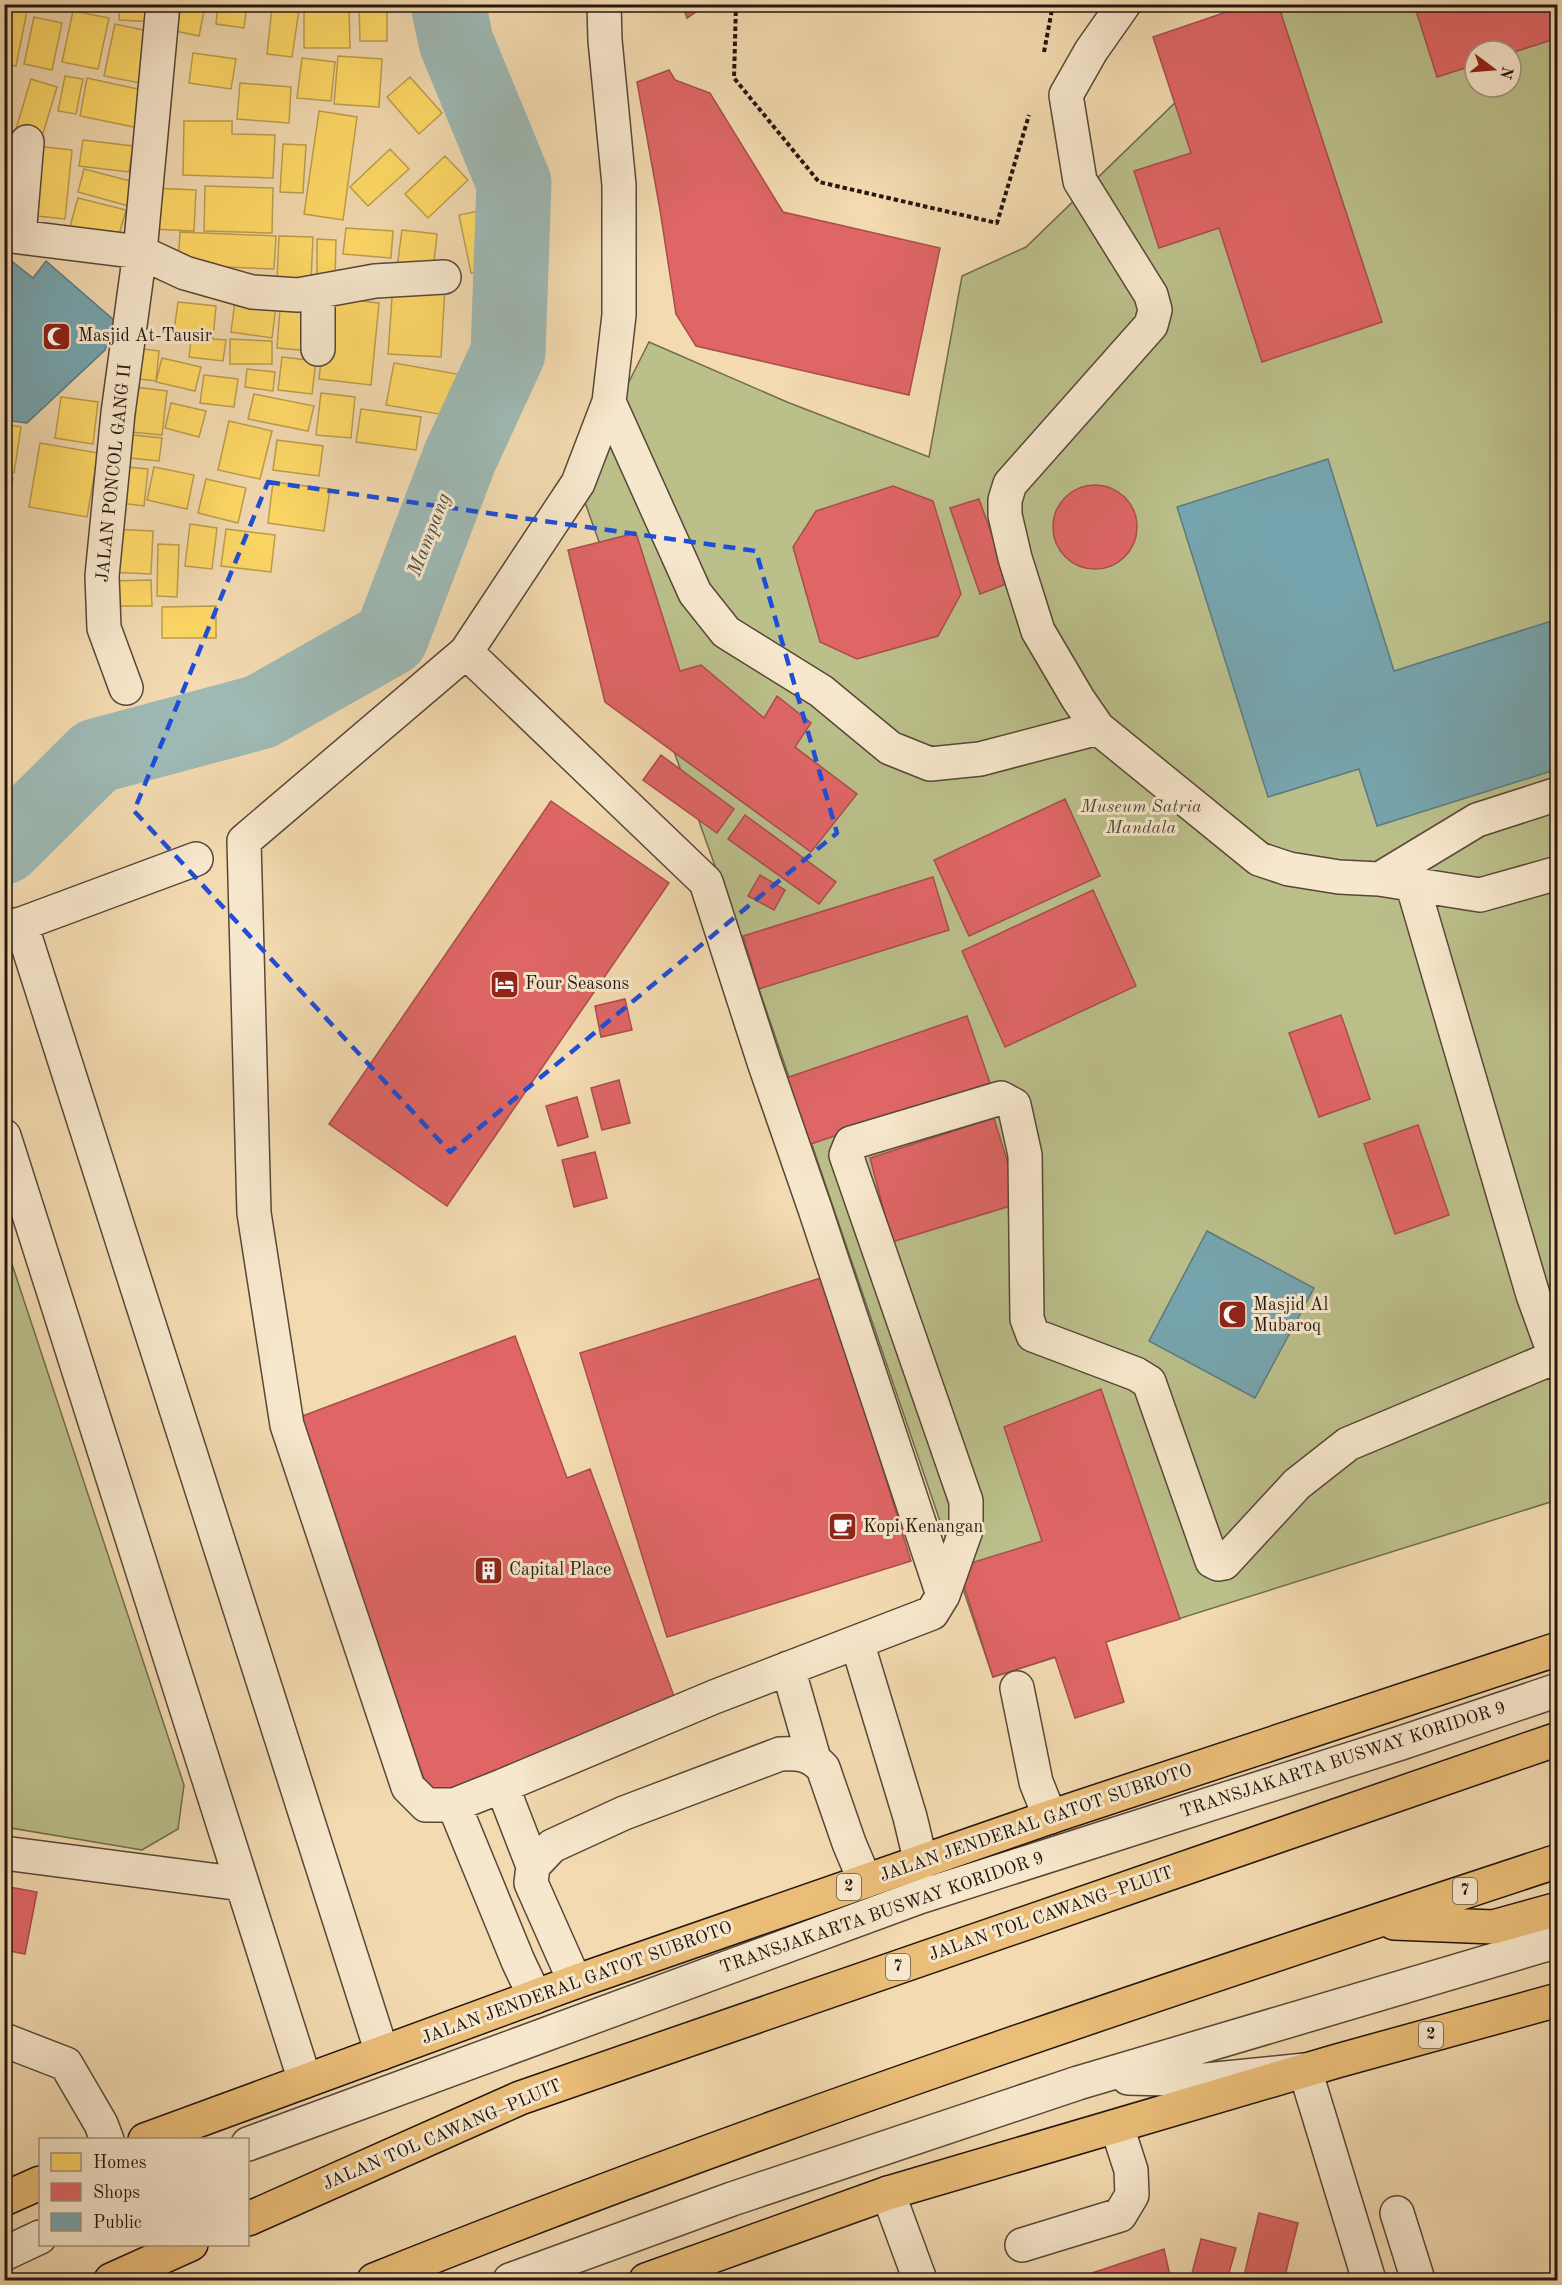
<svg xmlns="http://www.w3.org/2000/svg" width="1562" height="2285" font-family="'Old Standard TT',serif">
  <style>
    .green { fill: #bbc08b; stroke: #706b4e; stroke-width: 1.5; fill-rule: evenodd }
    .homes { fill: #ffd966; stroke: #bd9e4c; stroke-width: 1.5 }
    .shops { fill: #e06666; stroke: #a84e4c; stroke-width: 1.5 }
    .public { fill: #76a5af; stroke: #5d7a7f; stroke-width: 1.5 }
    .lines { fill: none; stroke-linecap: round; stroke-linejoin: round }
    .river { stroke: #9eb9b4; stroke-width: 75 }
    .minor-casing { stroke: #584738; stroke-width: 36 }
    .highway-casing { stroke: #241610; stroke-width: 36 }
    .path { stroke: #241610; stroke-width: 4; stroke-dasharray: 4.5 3; stroke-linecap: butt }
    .minor { stroke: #f7e7cc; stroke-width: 33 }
    .highway { stroke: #eabd78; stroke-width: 33 }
    .marked { fill: none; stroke: #1d4ed8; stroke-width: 4.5; stroke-dasharray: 12 8; stroke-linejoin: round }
    .labels { text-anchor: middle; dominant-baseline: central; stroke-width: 6; stroke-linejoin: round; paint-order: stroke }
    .shield { fill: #f7e7cc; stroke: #635548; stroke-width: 1.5 }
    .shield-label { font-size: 16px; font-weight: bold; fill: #241610 }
    .poi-label { font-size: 18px; fill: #241610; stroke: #f7e7cc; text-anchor: start }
    .street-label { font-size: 18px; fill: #241610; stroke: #f7e7cc }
    .park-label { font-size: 18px; font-style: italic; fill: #514935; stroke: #f7e7cc }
    .water-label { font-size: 20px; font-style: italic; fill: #4f4f49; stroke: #f7e7cc }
  </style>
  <rect width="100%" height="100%" fill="#f3dab0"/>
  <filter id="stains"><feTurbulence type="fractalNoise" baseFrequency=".00333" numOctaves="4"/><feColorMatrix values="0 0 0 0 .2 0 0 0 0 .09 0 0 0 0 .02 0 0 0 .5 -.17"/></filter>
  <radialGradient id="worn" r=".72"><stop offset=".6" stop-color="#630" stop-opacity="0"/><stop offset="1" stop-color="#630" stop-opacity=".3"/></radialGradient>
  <path class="green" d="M1276,5H1557V1500L993,1677L759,989L578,483L649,342L787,402L929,457L962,276L1026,247ZM1475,51H1511V87H1475Z
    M4,1240L184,1785L178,1829L142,1850L5,1827Z"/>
  <path class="homes" d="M11,4H66L65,11Z
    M84,4H109V10Z
    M120,4H157L156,22L119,20Z
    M171,4L205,6L199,36L166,29Z
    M218,4H247L244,28L216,24Z
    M304,4H349L350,48H304Z
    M359,4H387V41H360Z
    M4,7L27,11L16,66L4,64Z
    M272,7L299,10L292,57L267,54Z
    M73,11L109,18L98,69L62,62Z
    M34,17L62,23L52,70L24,64Z
    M115,24L153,32L140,83L104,76Z
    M193,53L236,59L231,89L189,83Z
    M338,56L382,59L379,107L334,104Z
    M302,58L335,62L331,101L297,98Z
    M65,76L83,79L76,114L58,111Z
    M410,77L442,113L419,134L387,97Z
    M87,78L147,91L139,128L80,116Z
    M4,79L9,80L4,104Z
    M31,79L57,87L41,140L15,132Z
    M240,83L291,87L289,123L237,119Z
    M319,111L357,117L343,220L304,214Z
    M184,121H232V134L275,135L273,178L183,175Z
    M83,140L133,146L129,172L79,166Z
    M4,141L20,144L13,174L4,172Z
    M283,144L306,145L303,193L280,192Z
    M35,146L72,150L65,219L28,215Z
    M390,149L409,169L368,206L350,187Z
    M445,156L468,180L428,218L405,194Z
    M84,169L138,183L132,207L78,192Z
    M205,186L273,188L272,233L204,231Z
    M152,188L196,190L194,231L150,229Z
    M78,198L126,210L117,242L69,230Z
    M488,209L500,267L471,273L459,215Z
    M346,228L393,231L391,258L343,254Z
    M402,230L437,234L433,272L397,268Z
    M180,232L276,236L274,269L178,265Z
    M279,236L313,237L311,281L277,280Z
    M317,239L336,240L335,278H317Z
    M393,284L445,287L441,357L388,354Z
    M328,297L379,303L371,385L319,379Z
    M235,301L276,306L272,338L231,332Z
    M178,302L216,306L213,339L226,340L223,361L189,357L191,340L173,338Z
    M280,308L314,311L312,351L277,348Z
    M230,339L272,341V364H230Z
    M128,347L159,351L156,381L124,377Z
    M282,357L316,361L312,394L278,390Z
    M162,358L201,367L195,391L156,382Z
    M394,363L463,375L456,417L386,405Z
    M247,369L275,372L273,391L245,387Z
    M204,375L238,379L234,407L200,403Z
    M126,386L167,391L162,435L121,431Z
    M321,393L355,397L351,438L316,435Z
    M254,394L314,406L308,431L248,419Z
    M61,397L98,402L93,444L55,438Z
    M171,403L206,411L199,437L165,428Z
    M361,409L421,417L416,450L356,442Z
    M229,421L272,431L260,479L218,470Z
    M4,424L21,427L14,473L4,472Z
    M123,434L162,438L159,461L120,457Z
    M277,440L323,446L319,476L273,470Z
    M40,443L98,453L87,517L29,507Z
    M116,466L148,469L144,506L112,502Z
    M154,467L194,475L187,509L147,500Z
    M4,477L13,478L9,503L4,502Z
    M206,479L246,488L238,523L198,513Z
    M273,482L330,489L324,531L268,523Z
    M190,524L217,528L212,569L185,566Z
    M111,529L153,531L151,574L108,572Z
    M226,529L275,535L271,572L221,566Z
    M158,544L179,545L177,597L157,596Z
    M151,580L152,606H110V581Z
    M216,606V638H162V607Z"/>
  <path class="shops" d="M682,4H708L687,18Z
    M1250,4H1278L1382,322L1262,362L1219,228L1159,248L1134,171L1191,153L1153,37Z
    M1414,4H1558V38L1511,53V51H1475V65L1437,77Z
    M669,70L675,80L710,93L783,212L940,248L909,395L696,346L676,314L660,210L637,82Z
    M1053 527a42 42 0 1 1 84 0a42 42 0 1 1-84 0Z
    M893,486L933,501L961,594L938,636L857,659L820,642L793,547L816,511Z
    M979,499L1009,583L980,594L950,508Z
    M636,533L680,671L701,665L764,718L777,696L811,723L795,747L857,794L811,852L605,702L568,550Z
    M661,755L734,809L717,833L643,780Z
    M1065,799L1100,876L969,936L934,860Z
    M551,801L669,883L447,1206L329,1124Z
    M745,815L836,882L819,904L728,839Z
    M760,875L785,890L774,910L748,896Z
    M933,877L949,930L759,989L743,936Z
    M1093,890L1136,986L1005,1047L962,951Z
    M625,999L632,1030L601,1037L595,1006Z
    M1341,1015L1370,1099L1319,1117L1289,1033Z
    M967,1016L990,1083L808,1145L786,1078Z
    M619,1080L630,1123L602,1130L591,1088Z
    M577,1097L588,1137L558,1146L546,1106Z
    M994,1118L1020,1203L892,1242L870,1158Z
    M1418,1125L1449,1215L1395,1234L1364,1144Z
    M595,1152L607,1198L574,1207L562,1160Z
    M824,1277L911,1561L667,1637L580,1353Z
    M515,1336L567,1478L590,1469L678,1707L432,1800L292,1420Z
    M1101,1389L1180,1619L1106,1642L1124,1702L1075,1718L1055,1657L993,1677L958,1567L1042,1541L1004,1427Z
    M4,1886L37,1892L25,1954L4,1950Z
    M1259,2213L1298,2223L1284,2280H1243Z
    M1201,2239L1236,2248L1227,2280H1206L1191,2277Z
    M1164,2249L1171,2280H1071Z"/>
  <path class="public" d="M4,255L33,278L46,261L115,321L105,350L27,423L4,420Z
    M1328,459L1394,671L1558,619V769L1377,826L1359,769L1268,797L1177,507Z
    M1207,1231L1314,1288L1255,1398L1149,1341Z"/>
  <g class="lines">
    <path class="river" d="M4,847L96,756L260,712L391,638L460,457L508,353L514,183L456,42L448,4"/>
    <defs>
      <path id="minor" d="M1124,4L1091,51L1066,95L1080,181L1151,295L1155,310L1151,325L1010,484L1005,500V515L1015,558L1038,631L1078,699L1098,728L1259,859L1289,869L1339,877L1379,879L1480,895L1558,873
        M4,235L140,252L185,273L252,292L298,295L375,281L444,277
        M19,236L27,142
        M318,292V349
        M609,402L695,593L726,632L821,691L890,748L930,764L980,759L1098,728
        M466,652L706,882L764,1062L815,1209L943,1595
        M126,688L104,628L102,576L118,413L140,252L163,4
        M1407,866L1533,1295L1558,1364
        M1386,875L1477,820L1558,794
        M21,924L382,2053
        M4,927L21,924L196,859
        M4,1136L305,2081
        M857,1642L910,1817L921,1863
        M788,1668L814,1759
        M1017,1688L1036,1782L1050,1817
        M502,1786L714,1697L932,1613L943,1595L966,1530V1501L846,1155L851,1143L1001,1098L1014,1105L1025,1155L1027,1319L1033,1335L1136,1374L1149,1382L1212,1561L1218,1564L1224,1563L1297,1484L1348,1444L1555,1357
        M454,1805L518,1961L535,1997
        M4,1853L242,1884
        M533,1866L502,1786L454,1805H426L408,1787L287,1425L254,1213L244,841L466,652L578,483L609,402L619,315V185L605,40L604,4
        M575,1982L531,1883L533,1866L552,1846L624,1813L780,1754C799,1753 810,1754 823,1768L849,1843L865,1881
        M4,2040L66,2064L101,2124L107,2140
        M1128,2078L1206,2080L1305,2070L1369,2280
        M248,2144L919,1897L1401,1743L1558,1690
        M888,2193L920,2280
        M1397,2213L1418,2280
        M1022,2245L1120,2215L1132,2195L1131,2170L1117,2127
        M4,2254L40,2237
        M510,2280L732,2199L1078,2083L1558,1941"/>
      <path id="highway" d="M1394,1923L1493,1927L1558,1909
        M145,2140L575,1982L1050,1817L1558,1649
        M4,2199L40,2183
        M248,2219L520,2098L1558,1739
        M111,2280L191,2244
        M374,2280C762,2124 1160,1992 1558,1861
        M646,2280L888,2193L1337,2061L1558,2000"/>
    </defs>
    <use href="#minor" class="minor-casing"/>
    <use href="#highway" class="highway-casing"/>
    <path class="path" d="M736,4L734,78L819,182L997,223L1029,115
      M1044,52L1053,4"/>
    <use href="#minor" class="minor"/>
    <use href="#highway" class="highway"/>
  </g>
  <path class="marked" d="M268,482L756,551L837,833L450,1152L134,811Z"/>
  <defs>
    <symbol id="mosque-square" viewBox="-11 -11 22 22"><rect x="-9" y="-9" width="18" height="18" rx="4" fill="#8f2418" stroke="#f7e7cc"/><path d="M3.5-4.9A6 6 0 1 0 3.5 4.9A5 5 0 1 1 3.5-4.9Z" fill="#fff"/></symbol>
    <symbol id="hotel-square" viewBox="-11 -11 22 22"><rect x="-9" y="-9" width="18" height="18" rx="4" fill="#8f2418" stroke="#f7e7cc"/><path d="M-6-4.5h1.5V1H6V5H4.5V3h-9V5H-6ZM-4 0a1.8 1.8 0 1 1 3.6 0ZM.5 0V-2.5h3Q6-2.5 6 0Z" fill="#fff"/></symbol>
    <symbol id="cafe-square" viewBox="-11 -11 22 22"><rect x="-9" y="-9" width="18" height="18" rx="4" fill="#8f2418" stroke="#f7e7cc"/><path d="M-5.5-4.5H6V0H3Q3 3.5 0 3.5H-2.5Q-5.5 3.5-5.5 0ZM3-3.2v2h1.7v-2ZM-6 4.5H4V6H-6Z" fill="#fff"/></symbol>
    <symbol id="building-square" viewBox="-11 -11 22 22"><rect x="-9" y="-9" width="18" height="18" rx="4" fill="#8f2418" stroke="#f7e7cc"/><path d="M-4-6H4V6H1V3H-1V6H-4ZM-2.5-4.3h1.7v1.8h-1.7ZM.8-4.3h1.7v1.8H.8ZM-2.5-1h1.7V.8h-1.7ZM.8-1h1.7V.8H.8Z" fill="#fff"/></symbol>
  </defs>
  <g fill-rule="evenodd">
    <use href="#mosque-square" x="40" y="320" width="33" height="33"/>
    <use href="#hotel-square" x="488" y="968" width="33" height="33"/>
    <use href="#mosque-square" x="1216" y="1298" width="33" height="33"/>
    <use href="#cafe-square" x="826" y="1510" width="33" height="33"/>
    <use href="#building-square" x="472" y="1554" width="33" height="33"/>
  </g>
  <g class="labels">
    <g class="shield">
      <rect x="837" y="1874" width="24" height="26" rx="4.5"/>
      <rect x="1453" y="1878" width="24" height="26" rx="4.5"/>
      <rect x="886" y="1954" width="24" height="26" rx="4.5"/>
      <rect x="1419" y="2022" width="24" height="26" rx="4.5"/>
    </g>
    <g class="shield-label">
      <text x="849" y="1887">2</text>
      <text x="1465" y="1891">7</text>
      <text x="898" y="1967">7</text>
      <text x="1431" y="2035">2</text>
    </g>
    <g class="poi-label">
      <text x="78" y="336">Masjid At-Tausir</text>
      <text x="525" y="984">Four Seasons</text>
      <text x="1253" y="1305">Masjid Al<tspan x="1253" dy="21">Mubaroq</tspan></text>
      <text x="863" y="1527">Kopi Kenangan</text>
      <text x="509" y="1570">Capital Place</text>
    </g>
    <g class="street-label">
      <text transform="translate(114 473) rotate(-84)">JALAN PONCOL GANG II</text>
      <text transform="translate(1343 1760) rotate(-18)">TRANSJAKARTA BUSWAY KORIDOR 9</text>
      <text transform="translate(1036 1823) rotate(-19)">JALAN JENDERAL GATOT SUBROTO</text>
      <text transform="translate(882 1913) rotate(-19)">TRANSJAKARTA BUSWAY KORIDOR 9</text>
      <text transform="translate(1051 1914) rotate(-19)">JALAN TOL CAWANG–PLUIT</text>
      <text transform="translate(577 1983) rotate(-20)">JALAN JENDERAL GATOT SUBROTO</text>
      <text transform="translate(442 2135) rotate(-23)">JALAN TOL CAWANG–PLUIT</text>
    </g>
    <g class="park-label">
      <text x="1141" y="807">Museum Satria<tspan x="1141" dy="21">Mandala</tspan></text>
    </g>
    <g class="water-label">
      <text transform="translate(430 535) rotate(-69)">Mampang</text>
    </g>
  </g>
  <rect width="1562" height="2285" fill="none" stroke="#f3dab0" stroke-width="24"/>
  <rect x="6" y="6" width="1550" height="2273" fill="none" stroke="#241610" stroke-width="3"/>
  <rect x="12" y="12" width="1538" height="2261" fill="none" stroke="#241610" stroke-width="1.5"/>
  <rect x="39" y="2138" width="210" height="108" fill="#f7e7cc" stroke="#a39381" stroke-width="1.5"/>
  <rect x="51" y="2153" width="30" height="18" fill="#ffd966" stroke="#a39381" stroke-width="1.5"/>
  <text x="93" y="2168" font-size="18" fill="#241610">Homes</text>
  <rect x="51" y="2183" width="30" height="18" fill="#e06666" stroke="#a39381" stroke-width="1.5"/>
  <text x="93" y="2198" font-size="18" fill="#241610">Shops</text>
  <rect x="51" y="2213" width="30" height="18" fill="#76a5af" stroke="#a39381" stroke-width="1.5"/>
  <text x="93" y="2228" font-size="18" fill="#241610">Public</text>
  <g transform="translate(1493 69) rotate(106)"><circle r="28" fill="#f7e7cc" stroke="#a39381" stroke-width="1.5"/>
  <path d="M0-4.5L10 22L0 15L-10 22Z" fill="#8f2418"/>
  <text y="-9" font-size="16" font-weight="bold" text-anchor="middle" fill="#241610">N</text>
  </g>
  <rect width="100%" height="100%" filter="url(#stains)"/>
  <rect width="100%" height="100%" fill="url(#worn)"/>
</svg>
